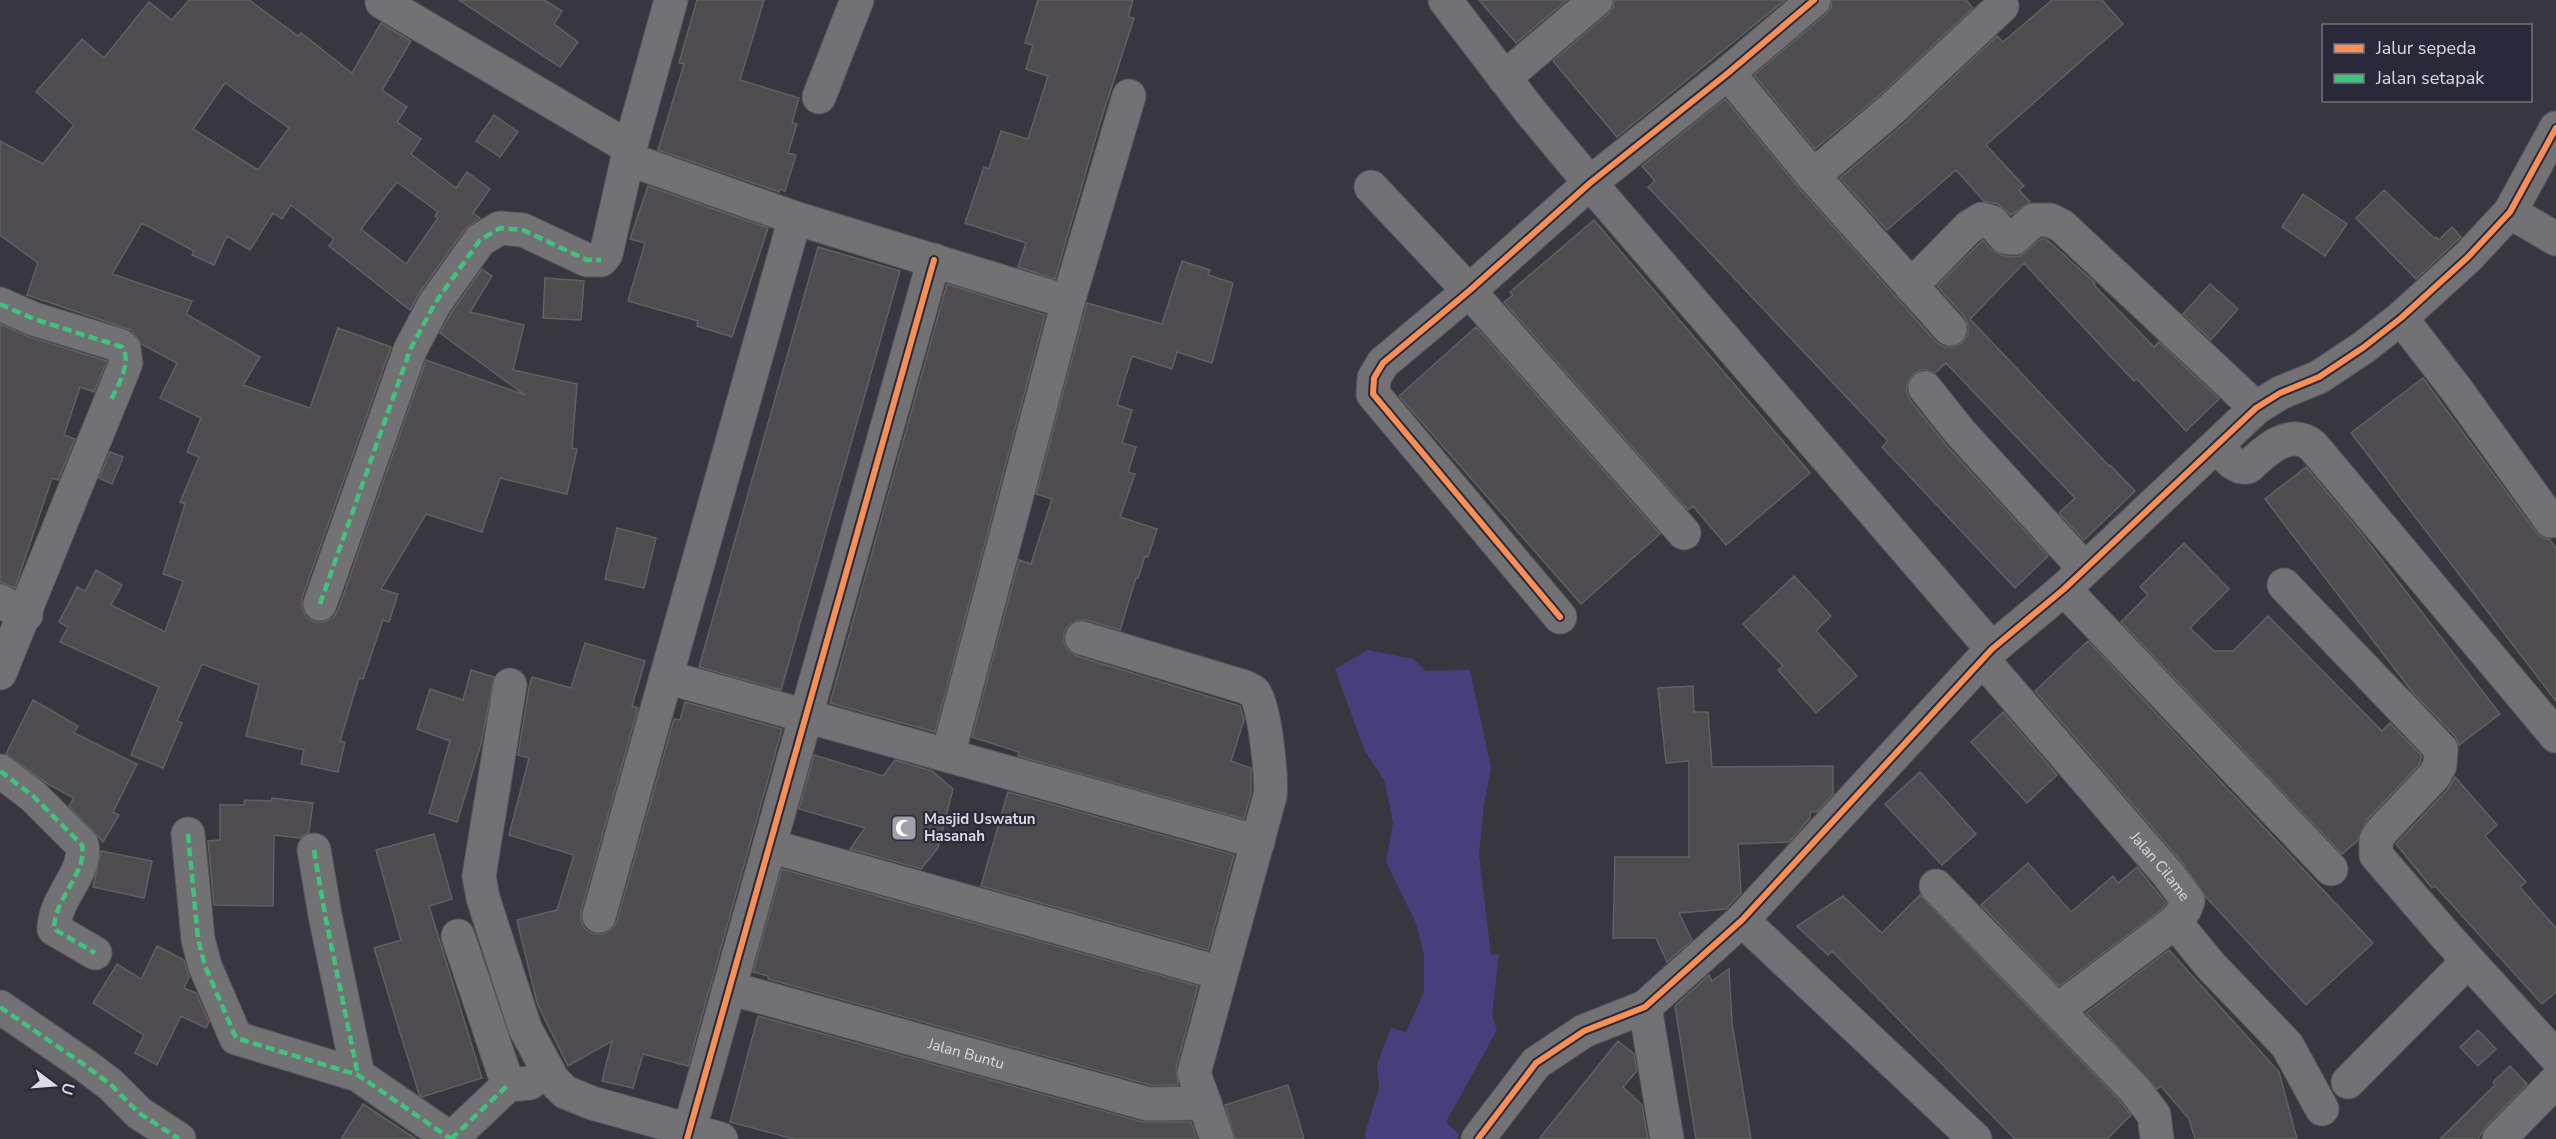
<svg xmlns="http://www.w3.org/2000/svg" width="2556" height="1139" font-family="'Nunito Sans',sans-serif">
  <style>
    .water { fill: #473f7b }
    .building { fill: #4e4c4e; stroke: #626061; stroke-width: 1.5; fill-rule: evenodd }
    .lines { fill: none; stroke-linecap: round; stroke-linejoin: round }
    .street-casing { stroke: #56555d; stroke-width: 35 }
    .street { stroke: #727275; stroke-width: 33 }
    .quiet { stroke: #40c37c; stroke-width: 4.5; stroke-dasharray: 9 4.5; stroke-linecap: butt }
    .cycleway-casing { stroke: #2a2939; stroke-width: 10 }
    .cycleway { stroke: #f78f57; stroke-width: 6 }
    .labels { text-anchor: middle; dominant-baseline: central; stroke-width: 4.5; stroke-linejoin: round; paint-order: stroke }
    .poi-label { font-size: 15px; font-weight: bold; fill: #dbdae5; stroke: #2a2939; text-anchor: start }
    .street-label { font-size: 15px; fill: #dbdae5; stroke: #2a2939 }
  </style>
  <rect width="100%" height="100%" fill="#383740"/>
  <path class="water" d="M1368,650L1413,659L1426,671L1470,670L1491,768L1484,804L1479,856L1491,954L1499,955L1492,1015L1497,1030L1446,1122L1459,1134L1457,1139H1366L1365,1133L1379,1088L1377,1064L1391,1028L1406,1032L1424,992V954L1416,923L1386,862L1393,823L1385,782L1365,751L1335,669Z"/>
  <path class="building" d="M189,0H249L298,36L301,33L352,73L381,23L411,41L382,90L407,107L397,122L421,139L411,154L456,188L467,172L490,189L473,213L480,218L465,229L420,292L410,310L329,246L334,239L291,205L282,219L273,213L250,250L227,236L214,265L192,255L194,251L142,223L112,274L192,301L186,314L260,357L243,385L310,408L338,328L391,347L302,598V608L306,617L314,622H324L333,618L338,610L426,360L525,395L440,333L451,313L482,269L492,276L470,312L524,325L513,370L577,384L572,448L577,449L567,494L500,478L482,532L426,514L381,589L398,594L389,622L383,620L363,679L359,678L340,741L345,742L338,772L301,764L304,750L246,736L259,685L202,664L177,721L182,723L163,768L131,755L159,687L60,642L68,627L59,622L77,587L85,591L96,570L122,585L111,605L165,632L183,581L163,574L185,504L180,502L199,457L187,452L201,418L160,398L177,363L141,344L131,330L27,295L38,263L0,235V141L43,164L74,125L36,92L82,39L104,58L149,2L172,20ZM225,83L289,128L258,170L193,129ZM397,182L438,212L435,216L438,218L406,264L361,229Z
    M459,0H544L562,11L554,24L578,42L560,67Z
    M697,0H764L740,80L799,98L792,123L797,124L788,153L796,155L785,191L780,189L779,192L658,150L684,64L679,63Z
    M1038,0H1133L1128,17L1134,18L1100,123L1055,279L1018,267L1026,243L965,223L984,167L989,169L1001,131L1028,139L1048,76L1026,69L1033,45L1025,43Z
    M1479,0H1567L1516,43Z
    M1614,0H1785L1617,137L1553,61L1608,14L1613,7Z
    M1832,0H1966L1973,8L1881,94L1815,149L1754,75L1826,14L1831,7Z
    M2052,0H2102L2123,24L1986,145L2024,186L2019,190L2030,202L2011,215L1998,204L1984,201L1956,170L1887,230L1840,178L1906,122L1997,36L2003,42Z
    M1725,99L1799,188L1936,342L1944,347H1953L1962,343L1968,335V326L1964,316L1937,286L1983,240L1991,250L2002,255L2012,257L2020,256L2041,239H2046L2092,280L2095,283L2094,285L2154,347L2159,342L2219,399L2186,431L2137,379L2134,381L2112,358L2024,263L1970,319L2109,466L2110,465L2135,491L2084,540L2059,513L2075,498L1946,363L1935,373L1923,369L1913,374L1908,381L1906,390L1910,400L1946,445L2048,556L2015,588L1882,447L1888,441L1648,187L1655,181L1642,166Z
    M494,115L518,132L500,157L476,141Z
    M648,186L768,228L732,337L697,326L698,321L628,301L645,243L630,239Z
    M2384,190L2434,238L2436,237L2439,240L2452,227L2461,237L2416,279L2356,218Z
    M2303,194L2347,224L2325,256L2282,227Z
    M1594,220L1810,473L1726,545L1693,506L1688,510L1504,302L1513,295L1510,292Z
    M818,247L900,271L781,690L699,667Z
    M1182,261L1210,270L1208,275L1233,283L1212,363L1177,352L1172,369L1132,356L1117,405L1132,410L1122,443L1136,447L1128,472L1135,474L1120,517L1157,529L1148,557L1145,556L1138,578H1136L1120,630L1087,620H1078L1069,625L1064,632V642L1068,650L1077,656L1240,706L1244,720L1231,761L1251,768V793L1244,819L1018,756L1019,752L972,737L1019,560L1031,564L1052,499L1036,494L1087,303L1162,324Z
    M545,278L584,281L581,320L543,318Z
    M947,284L1045,315L935,732L830,703Z
    M2210,284L2238,309L2211,340L2183,314Z
    M0,324L29,337L107,361L94,392L80,387L64,435L75,439L58,480L52,478L15,588L0,582Z
    M1476,327L1660,534L1581,604L1399,396Z
    M2423,378L2536,532L2543,538L2549,539L2556,548V701L2351,433Z
    M110,452L123,457L112,484L99,478Z
    M2306,467L2358,529L2500,714L2459,745L2455,736L2414,694L2265,499Z
    M617,528L656,538L644,588L605,579Z
    M2184,543L2229,589L2190,628L2214,651H2233L2268,616L2382,731L2390,723L2422,756L2419,765L2367,820L2357,841L2342,854L2121,622L2148,595L2140,587Z
    M1794,576L1831,616L1816,631L1857,676L1816,713L1778,670L1783,666L1743,624Z
    M2088,641L2373,943L2306,1005L2206,897L2181,861L2035,691Z
    M585,643L645,661L632,706L638,708L581,911V921L585,929L593,934H604L612,929L617,921L674,719L680,720L685,702L782,729L688,1066L643,1054L633,1088L602,1081L612,1041L568,1066L537,1003L517,920L557,910L574,855L509,835L529,758L518,755L529,688L532,677L571,688Z
    M471,670L494,677L481,744L457,822L429,813L450,741L417,729L430,689L463,700Z
    M1693,686L1694,712H1708L1712,767L1833,766V794L1817,812H1810V818L1789,842L1738,844L1741,893L1726,909L1679,913L1692,940L1667,962L1656,938H1613L1615,857H1689V761L1666,763L1658,688Z
    M33,700L78,726L74,733L137,764L113,812L119,815L103,842L69,806L74,798L48,784L6,754Z
    M2003,712L2057,775L2027,803L1971,742Z
    M814,755L883,776L895,760L932,771L953,789L938,848L921,869L850,849L865,828L799,809Z
    M1920,772L1976,834L1942,865L1885,804Z
    M2455,777L2497,825L2485,836L2526,882L2520,887L2556,928V992L2542,1004L2435,886L2432,888L2396,844L2448,789Z
    M1008,792L1234,855L1208,950L981,886Z
    M272,798L313,803L309,832L300,838L274,835L273,906L214,905L208,841L220,840V805H244L245,800L271,801Z
    M434,834L452,899L429,906L482,1078L422,1097L419,1094L374,948L401,940L376,850Z
    M101,851L152,861L144,898L93,887Z
    M2028,863L2071,912L2113,876L2118,883L2137,867L2166,903L2162,909L2059,986L1981,905Z
    M782,869L1198,986L1176,1068L1178,1085H1150L768,979V976L753,972Z
    M1920,895L2121,1102L2131,1115L2107,1139H2015L1832,951L1828,955L1797,926L1843,896L1882,933Z
    M157,946L184,960L189,977L184,988L196,993L209,1022L206,1028L181,1016L157,1065L135,1053L144,1035L93,1003L117,964L141,979Z
    M2169,950L2279,1072L2297,1139H2195L2189,1119L2161,1086L2157,1089L2086,1013Z
    M1729,969L1732,1023L1751,1139H1696L1675,1006L1709,975L1712,981Z
    M758,1016L1143,1122H1191L1197,1139H794L730,1122Z
    M2478,1030L2496,1049L2478,1066L2460,1047Z
    M1618,1041L1634,1054L1637,1071L1623,1087L1642,1105L1648,1139H1539Z
    M2510,1066L2527,1084L2486,1126L2478,1139H2440L2495,1085L2493,1082Z
    M1288,1085L1304,1139H1235L1225,1105Z
    M363,1104L416,1139H341Z"/>
  <g class="lines">
    <defs>
      <g id="street">
        <path d="M1445,0L1530,111L1590,183L1992,649"/>
        <path d="M382,2L630,148"/>
        <path d="M1728,73L1813,176L1950,329"/>
        <path d="M1504,78L1596,0"/>
        <path d="M819,97L857,0"/>
        <path d="M628,159L795,218L1068,302"/>
        <path d="M1813,176L1893,108L2002,6"/>
        <path d="M1371,187L1469,291L1684,533"/>
        <path d="M2510,212L2556,239"/>
        <path d="M1911,286L1969,227L1982,219L1992,222L2005,237L2014,238L2034,220H2050L2062,226L2256,408"/>
        <path d="M0,304L34,319L119,345L124,349L126,363L0,673"/>
        <path d="M2401,318L2456,389L2551,521"/>
        <path d="M1925,388L1960,432L2085,569"/>
        <path d="M2217,446C2225,455 2234,469 2248,467C2265,451 2290,427 2313,446L2556,736"/>
        <path d="M2284,585L2441,749L2440,765L2434,776L2382,831L2376,840V855L2446,936L2556,1057"/>
        <path d="M2064,589L2331,869"/>
        <path d="M0,601L26,615"/>
        <path d="M320,604L410,350L435,303L480,240L500,228L523,230L587,260H601L606,254L630,148L671,0"/>
        <path d="M1560,617L1373,394L1374,378L1383,363L1469,291L1590,183L1728,73L1814,0"/>
        <path d="M1082,638L1245,687C1248,689 1252,690 1254,692C1265,705 1272,778 1270,796L1194,1073L1217,1139"/>
        <path id="s1" d="M1983,660L2167,873L2188,901L2185,909L2175,922L2211,966L2287,1045L2322,1109"/>
        <path d="M666,677L1258,842"/>
        <path d="M510,685L479,876L483,898L525,1028L553,1080L565,1092L592,1103L721,1139"/>
        <path d="M948,755L1068,302L1129,96"/>
        <path d="M0,771L33,796L82,845C88,872 54,898 54,929L95,953"/>
        <path d="M188,834L198,939L205,966L236,1038L358,1075L451,1139"/>
        <path d="M770,846L1220,973"/>
        <path d="M314,850L325,915L358,1075"/>
        <path d="M1936,886L2135,1090L2154,1115L2157,1139"/>
        <path d="M599,916L795,218"/>
        <path d="M1742,920L1975,1139"/>
        <path d="M458,936L508,1085"/>
        <path id="s2" d="M729,988L1148,1104L1205,1103"/>
        <path d="M0,1007L86,1066L111,1085L139,1113L179,1139"/>
        <path d="M1645,1007L1667,1139"/>
        <path d="M2058,1010L2175,922"/>
        <path d="M2348,1082L2468,961"/>
        <path d="M451,1139L508,1085L530,1083"/>
        <path d="M687,1139L934,260"/>
        <path d="M1478,1139L1536,1063L1584,1031L1645,1007L1742,920L1992,649L2064,589L2256,408L2280,393L2319,377L2364,347L2401,318L2468,257L2510,212L2556,128"/>
        <path d="M2499,1139L2556,1081"/>
      </g>
    </defs>
    <use href="#street" class="street-casing"/>
    <use href="#street" class="street"/>
    <path class="quiet" d="M0,304L34,319L122,347C133,363 117,386 110,402
      M320,604L410,350L435,303L480,240L500,228L523,230L587,260H601
      M0,771L33,796L82,845C88,872 54,898 54,929L95,953
      M188,834L198,939L205,966L236,1038L358,1075L451,1139
      M314,850L325,915L358,1075
      M0,1007L86,1066L111,1085L139,1113L179,1139
      M451,1139L508,1085"/>
    <defs>
      <path id="cycleway" d="M1560,617L1373,394L1374,378L1383,363L1469,291L1590,183L1728,73L1814,0
        M687,1139L934,260
        M1478,1139L1536,1063L1584,1031L1645,1007L1742,920L1992,649L2064,589L2256,408L2280,393L2319,377L2364,347L2401,318L2468,257L2510,212L2556,128"/>
    </defs>
    <use href="#cycleway" class="cycleway-casing"/>
    <use href="#cycleway" class="cycleway"/>
  </g>
  <defs>
    <symbol id="mosque-square" viewBox="-11 -11 22 22"><rect x="-9" y="-9" width="18" height="18" rx="4" fill="#a2a1ab" stroke="#2a2939"/><path d="M3.5-4.9A6 6 0 1 0 3.5 4.9A5 5 0 1 1 3.5-4.9Z" fill="#fff"/></symbol>
  </defs>
  <g fill-rule="evenodd">
    <use href="#mosque-square" x="889" y="813" width="30" height="30"/>
  </g>
  <g class="labels">
    <g class="poi-label">
      <text x="924" y="819">Masjid Uswatun<tspan x="924" dy="17">Hasanah</tspan></text>
    </g>
    <g class="street-label">
      <text stroke="none"><textPath href="#s1" startOffset="272">Jalan Cilame</textPath></text>
      <text stroke="none"><textPath href="#s2" startOffset="246">Jalan Buntu</textPath></text>
    </g>
  </g>
  <rect x="2322" y="24" width="210" height="78" fill="#2a2939" stroke="#71707e" stroke-width="1.5"/>
  <rect x="2334" y="44" width="30" height="9" fill="#f78f57" stroke="#71707e" stroke-width="1.5"/>
  <text x="2376" y="54" font-size="18" fill="#dbdae5">Jalur sepeda</text>
  <rect x="2334" y="74" width="30" height="9" fill="#40c37c" stroke="#71707e" stroke-width="1.5"/>
  <text x="2376" y="84" font-size="18" fill="#dbdae5">Jalan setapak</text>
  <g transform="translate(54 1085) rotate(106)" stroke="#2a2939" stroke-width="4.5" paint-order="stroke">
  <path d="M0-4.5L10 22L0 15L-10 22Z" fill="#dbdae5"/>
  <text y="-9" font-size="16" font-weight="bold" text-anchor="middle" fill="#dbdae5">U</text>
  </g>
</svg>
